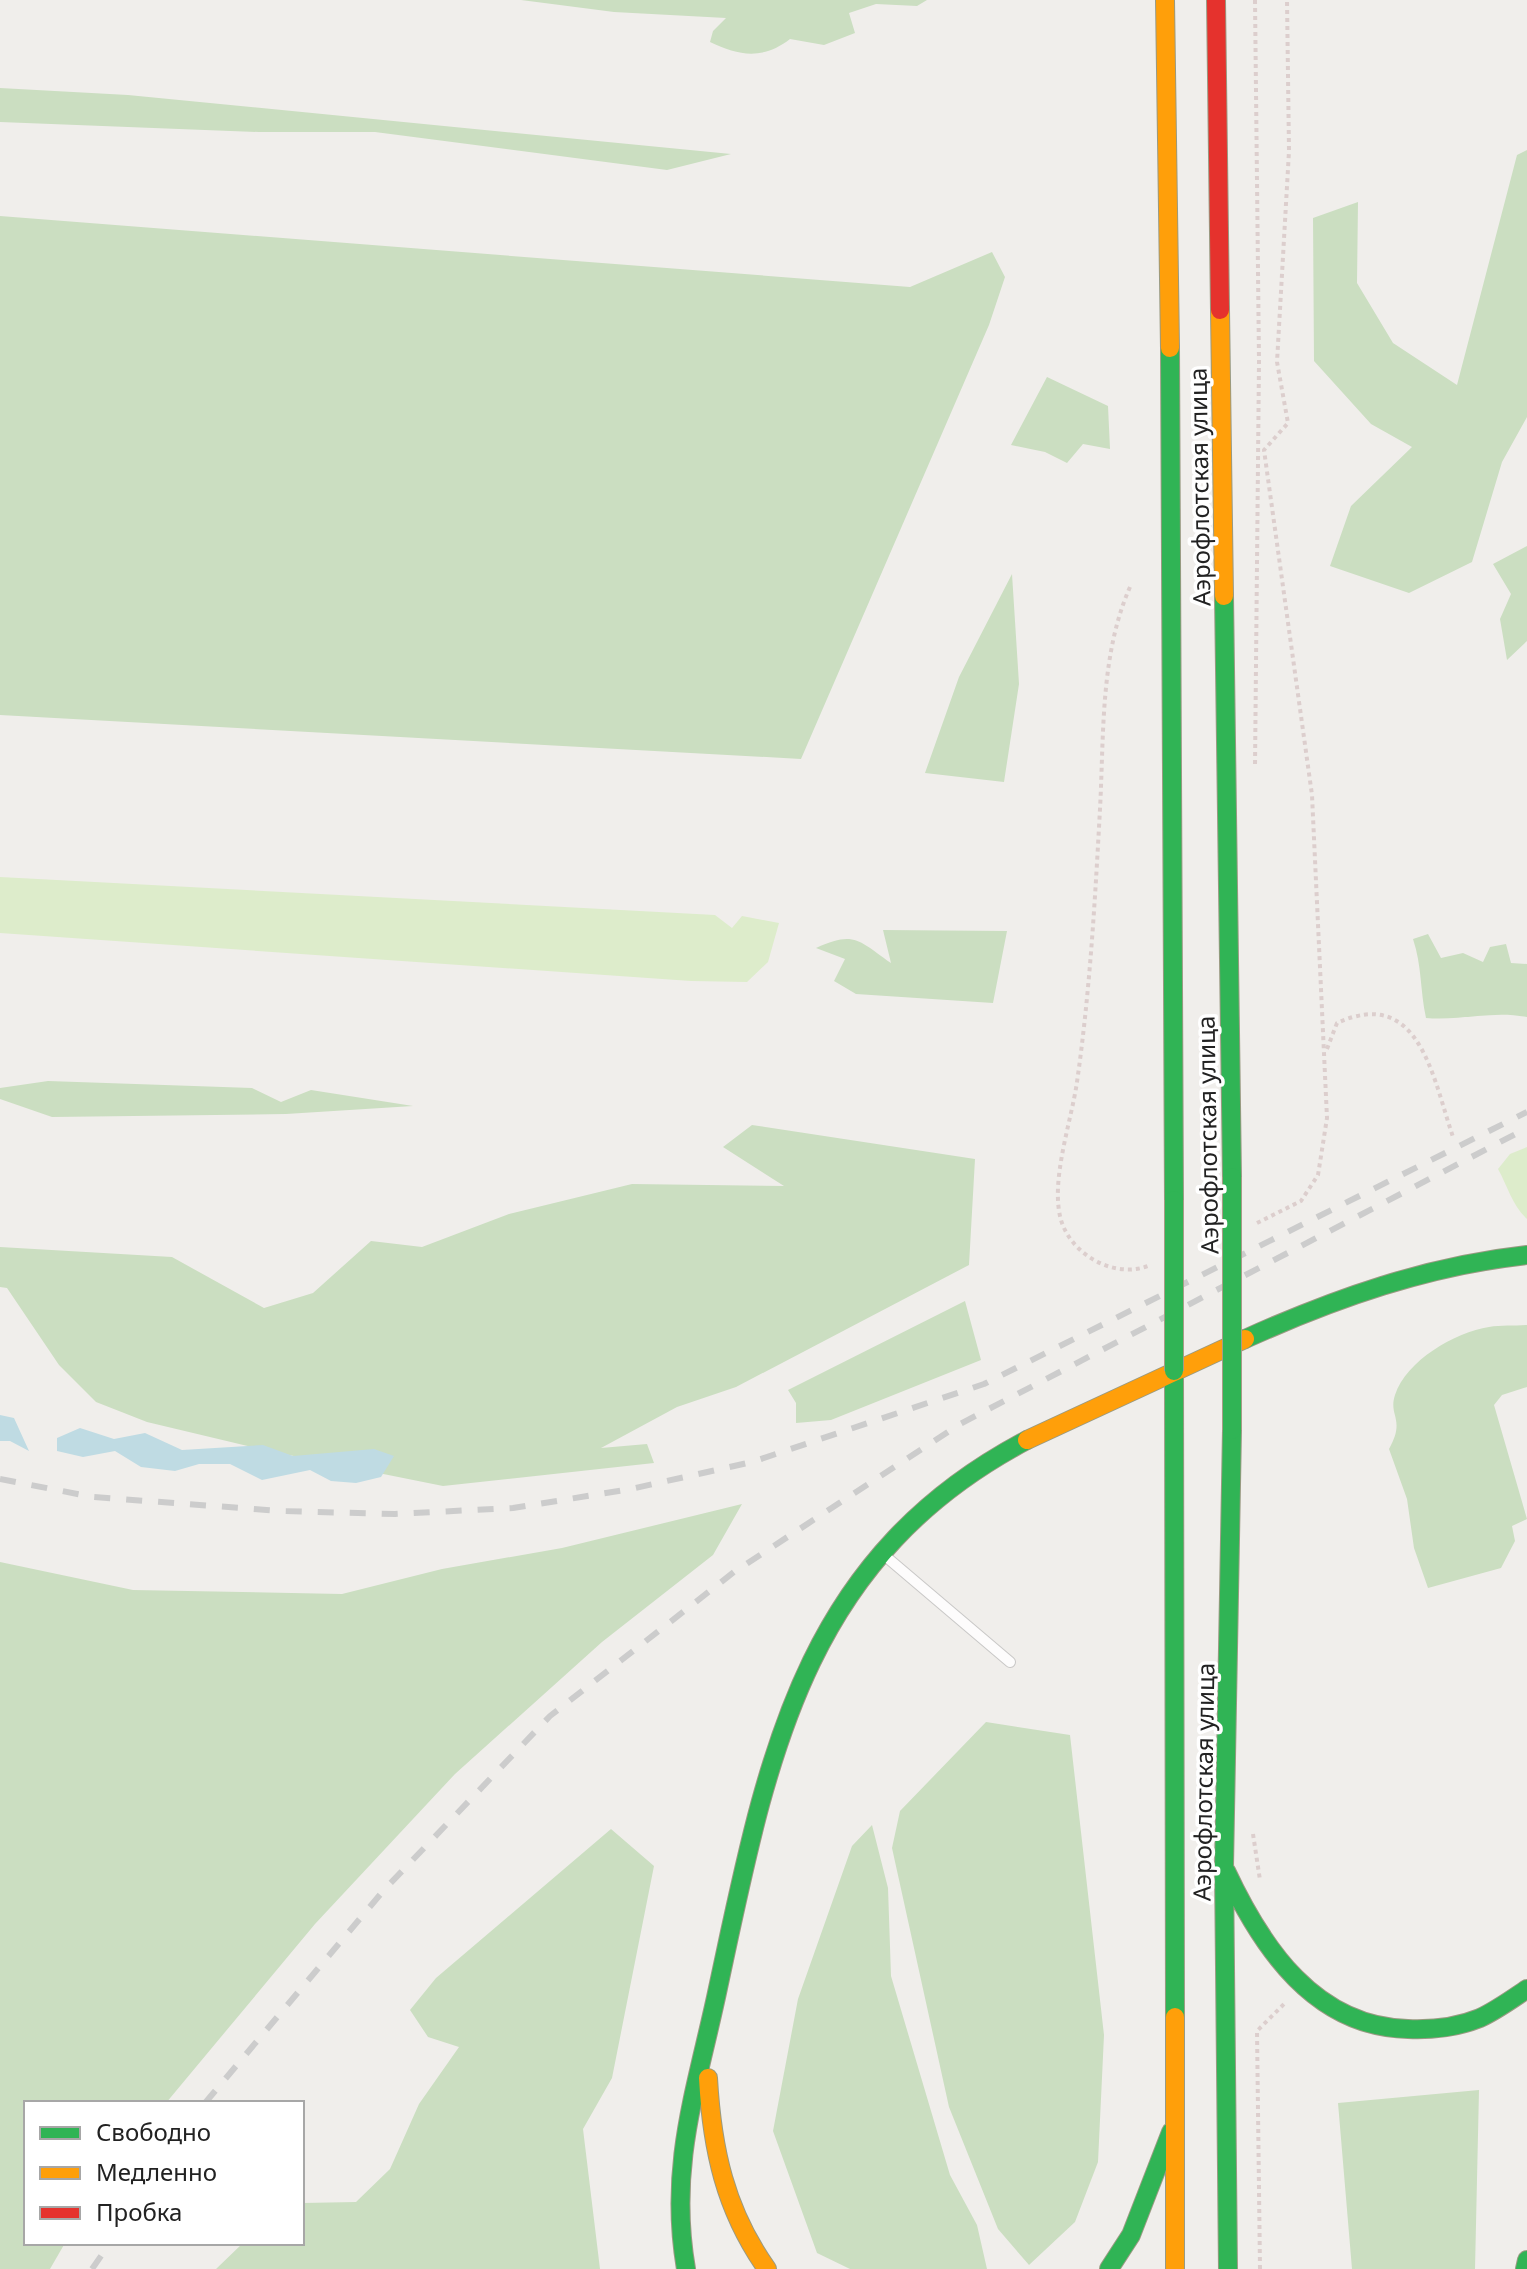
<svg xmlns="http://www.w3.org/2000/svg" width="1527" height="2269" font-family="'Noto Sans',sans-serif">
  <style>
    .grass { fill: #ddeccb }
    .forest { fill: #cbdec1 }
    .water { fill: #bfdbe3 }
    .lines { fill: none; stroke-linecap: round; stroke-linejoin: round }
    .lane-casing { stroke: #c9c8c7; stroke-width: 12 }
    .fast-casing { stroke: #999a82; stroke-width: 20 }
    .slow-casing { stroke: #999a82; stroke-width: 20 }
    .jam-casing { stroke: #999a82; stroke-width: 20 }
    .path { stroke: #dccecd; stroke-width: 4; stroke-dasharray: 4 4; stroke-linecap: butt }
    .lane { stroke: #fdfcfc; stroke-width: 10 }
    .fast { stroke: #30b455; stroke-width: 18 }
    .slow { stroke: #ff9f0a; stroke-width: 18 }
    .jam { stroke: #e5322d; stroke-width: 18 }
    .rail { stroke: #ccc; stroke-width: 6; stroke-dasharray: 16 16; stroke-linecap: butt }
    .fast-bridge-casing { stroke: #a79c86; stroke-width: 20; stroke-linecap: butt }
    .fast-bridge { stroke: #30b455; stroke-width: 18 }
    .labels { text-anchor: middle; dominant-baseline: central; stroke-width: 7; stroke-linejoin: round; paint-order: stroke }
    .street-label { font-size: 24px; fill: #222; stroke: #fff }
  </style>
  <rect width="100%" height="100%" fill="#f0eeeb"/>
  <path class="grass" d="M0,877L715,915L732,928L742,916L779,923L768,962L747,982L691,981L0,933Z
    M1527,1147V1219C1512,1205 1508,1187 1498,1169L1510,1154Z"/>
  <path class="forest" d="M521,0H927L917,6L876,4L849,13L855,33L824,45L790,39C763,60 739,56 710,42L713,31L726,18L614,12Z
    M0,88L128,95L731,154L667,170L375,132H259L0,122Z
    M1527,150V417L1502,462L1472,562L1409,593L1330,566L1351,506L1412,447L1371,424L1314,361L1313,218L1358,202L1357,283L1393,343L1457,385L1517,155Z
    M0,216L910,287L992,252L1005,277L989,325L801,759L0,715Z
    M1047,377L1108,406L1110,449L1083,444L1067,463L1045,452L1011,445Z
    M1527,546V641L1507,660L1500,619L1511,594L1493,564Z
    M1012,574L1019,684L1004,782L925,773L959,677Z
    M883,930L1007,931L993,1003L856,994L834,981L845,959L816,948C855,930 859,941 891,963Z
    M1428,934L1441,958L1463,953L1483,962L1490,947L1506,944L1511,963L1527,964V1017C1492,1010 1461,1021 1426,1018C1420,990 1422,966 1413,939Z
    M48,1081L252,1088L281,1102L311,1090L413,1106L286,1114L52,1117L0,1099V1088Z
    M752,1125L975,1159L969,1265L736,1387L677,1407L601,1448L647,1444L654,1463L443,1486L264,1450L147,1422L96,1402L59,1365L7,1288L0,1287V1247L172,1257L264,1308L313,1293L371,1241L422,1247L509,1214L632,1184L784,1186L723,1147Z
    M965,1301L981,1360L831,1420L796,1423V1403L788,1390Z
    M1527,1325V1387L1502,1395L1494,1405L1527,1519L1512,1526L1515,1541L1501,1568L1428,1588L1414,1548L1407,1499L1389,1449C1406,1419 1388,1416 1395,1395C1406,1361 1455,1332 1489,1327C1501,1325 1515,1326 1527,1325Z
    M742,1504L713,1555L602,1642L455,1774L315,1924L166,2103H26V2243H65L50,2269H0V1562L133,1590L342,1594L442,1569L562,1548Z
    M986,1722L1070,1735L1104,2035L1098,2162L1075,2222L1029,2265L998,2229L949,2107L892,1848L900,1811Z
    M872,1825L888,1888L891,1976L950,2175L977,2225L987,2269H850L817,2253L773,2131L798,1999L852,1846Z
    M611,1829L654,1866L612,2078L583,2129L600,2269H216L243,2243H302V2203L356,2202L390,2169L419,2104L459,2047L428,2037L410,2010L436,1978Z
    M1479,2090L1475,2269H1352L1338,2103Z"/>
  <path class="water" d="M0,1415L14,1418L29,1451L10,1441H0Z
    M80,1428L114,1439L145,1433L182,1450L263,1445L293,1456L374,1449L394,1456L381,1477L356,1483L331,1481L310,1470L262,1480L230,1464H199L175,1471L141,1467L115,1451L83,1457L57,1451V1438Z"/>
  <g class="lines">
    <defs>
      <path id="lane" d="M884,1555L1010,1662"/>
      <path id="fast" d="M1170,348L1174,1200
        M1224,596L1232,1177
        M1245,1339C1336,1298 1427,1266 1527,1255
        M1174,1371L1175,2017
        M1226,1871C1262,1948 1315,2027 1408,2029C1432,2030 1458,2027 1480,2018C1497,2010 1512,1999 1527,1989
        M686,2269C668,2165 697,2088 718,1988C767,1760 801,1559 1027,1440
        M1109,2269L1131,2235L1171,2132
        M1228,2269L1224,1867L1232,1430
        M1525,2269L1527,2260"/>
      <path id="slow" d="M1165,0L1170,348
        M1220,310L1224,596
        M1027,1440L1245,1339
        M1175,2017V2269
        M708,2078C712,2149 725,2210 767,2269"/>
      <path id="jam" d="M1216,0L1220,310"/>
    </defs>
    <use href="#lane" class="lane-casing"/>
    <use href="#fast" class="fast-casing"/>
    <use href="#slow" class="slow-casing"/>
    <use href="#jam" class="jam-casing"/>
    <path class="path" d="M1255,0L1259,361L1255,766
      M1130,587C1100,655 1104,735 1100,809C1095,901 1090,991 1077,1082C1071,1123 1050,1181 1061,1220C1071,1254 1113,1279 1148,1266
      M1327,1049L1337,1023C1420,985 1433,1079 1453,1137
      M1257,1223L1301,1201L1318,1175L1327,1118L1312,795L1264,450L1288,423L1277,362L1289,151L1287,0
      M1253,1834L1260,1880
      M1260,2269L1257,2031L1285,2003"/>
    <use href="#lane" class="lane"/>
    <use href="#fast" class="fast"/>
    <use href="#slow" class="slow"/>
    <use href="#jam" class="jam"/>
    <path class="rail" d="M0,1479L93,1497L281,1511L395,1514L513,1508L631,1489L752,1462L984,1384L1527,1112
      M205,2103L384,1890L550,1716L734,1572L960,1424L1527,1128
      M92,2269L110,2243"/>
    <defs>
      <path id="fast-bridge" d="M1232,1177V1430
        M1174,1200V1371"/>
    </defs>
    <use href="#fast-bridge" class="fast-bridge-casing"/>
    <use href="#fast-bridge" class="fast-bridge"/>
  </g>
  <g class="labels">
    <g class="street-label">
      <text transform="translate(1199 487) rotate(-91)">Аэрофлотская улица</text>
      <text transform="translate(1207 1135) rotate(-91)">Аэрофлотская улица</text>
      <text transform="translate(1203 1782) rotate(-89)">Аэрофлотская улица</text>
    </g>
  </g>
  <rect x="24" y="2101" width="280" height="144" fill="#ffffff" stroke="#a7a7a7" stroke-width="2"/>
  <rect x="40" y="2127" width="40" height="12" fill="#30b455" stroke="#a7a7a7" stroke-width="2"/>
  <text x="96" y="2141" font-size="24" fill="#222222">Свободно</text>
  <rect x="40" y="2167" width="40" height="12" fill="#ff9f0a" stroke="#a7a7a7" stroke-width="2"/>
  <text x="96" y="2181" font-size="24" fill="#222222">Медленно</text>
  <rect x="40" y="2207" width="40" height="12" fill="#e5322d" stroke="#a7a7a7" stroke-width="2"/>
  <text x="96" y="2221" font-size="24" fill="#222222">Пробка</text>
</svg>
